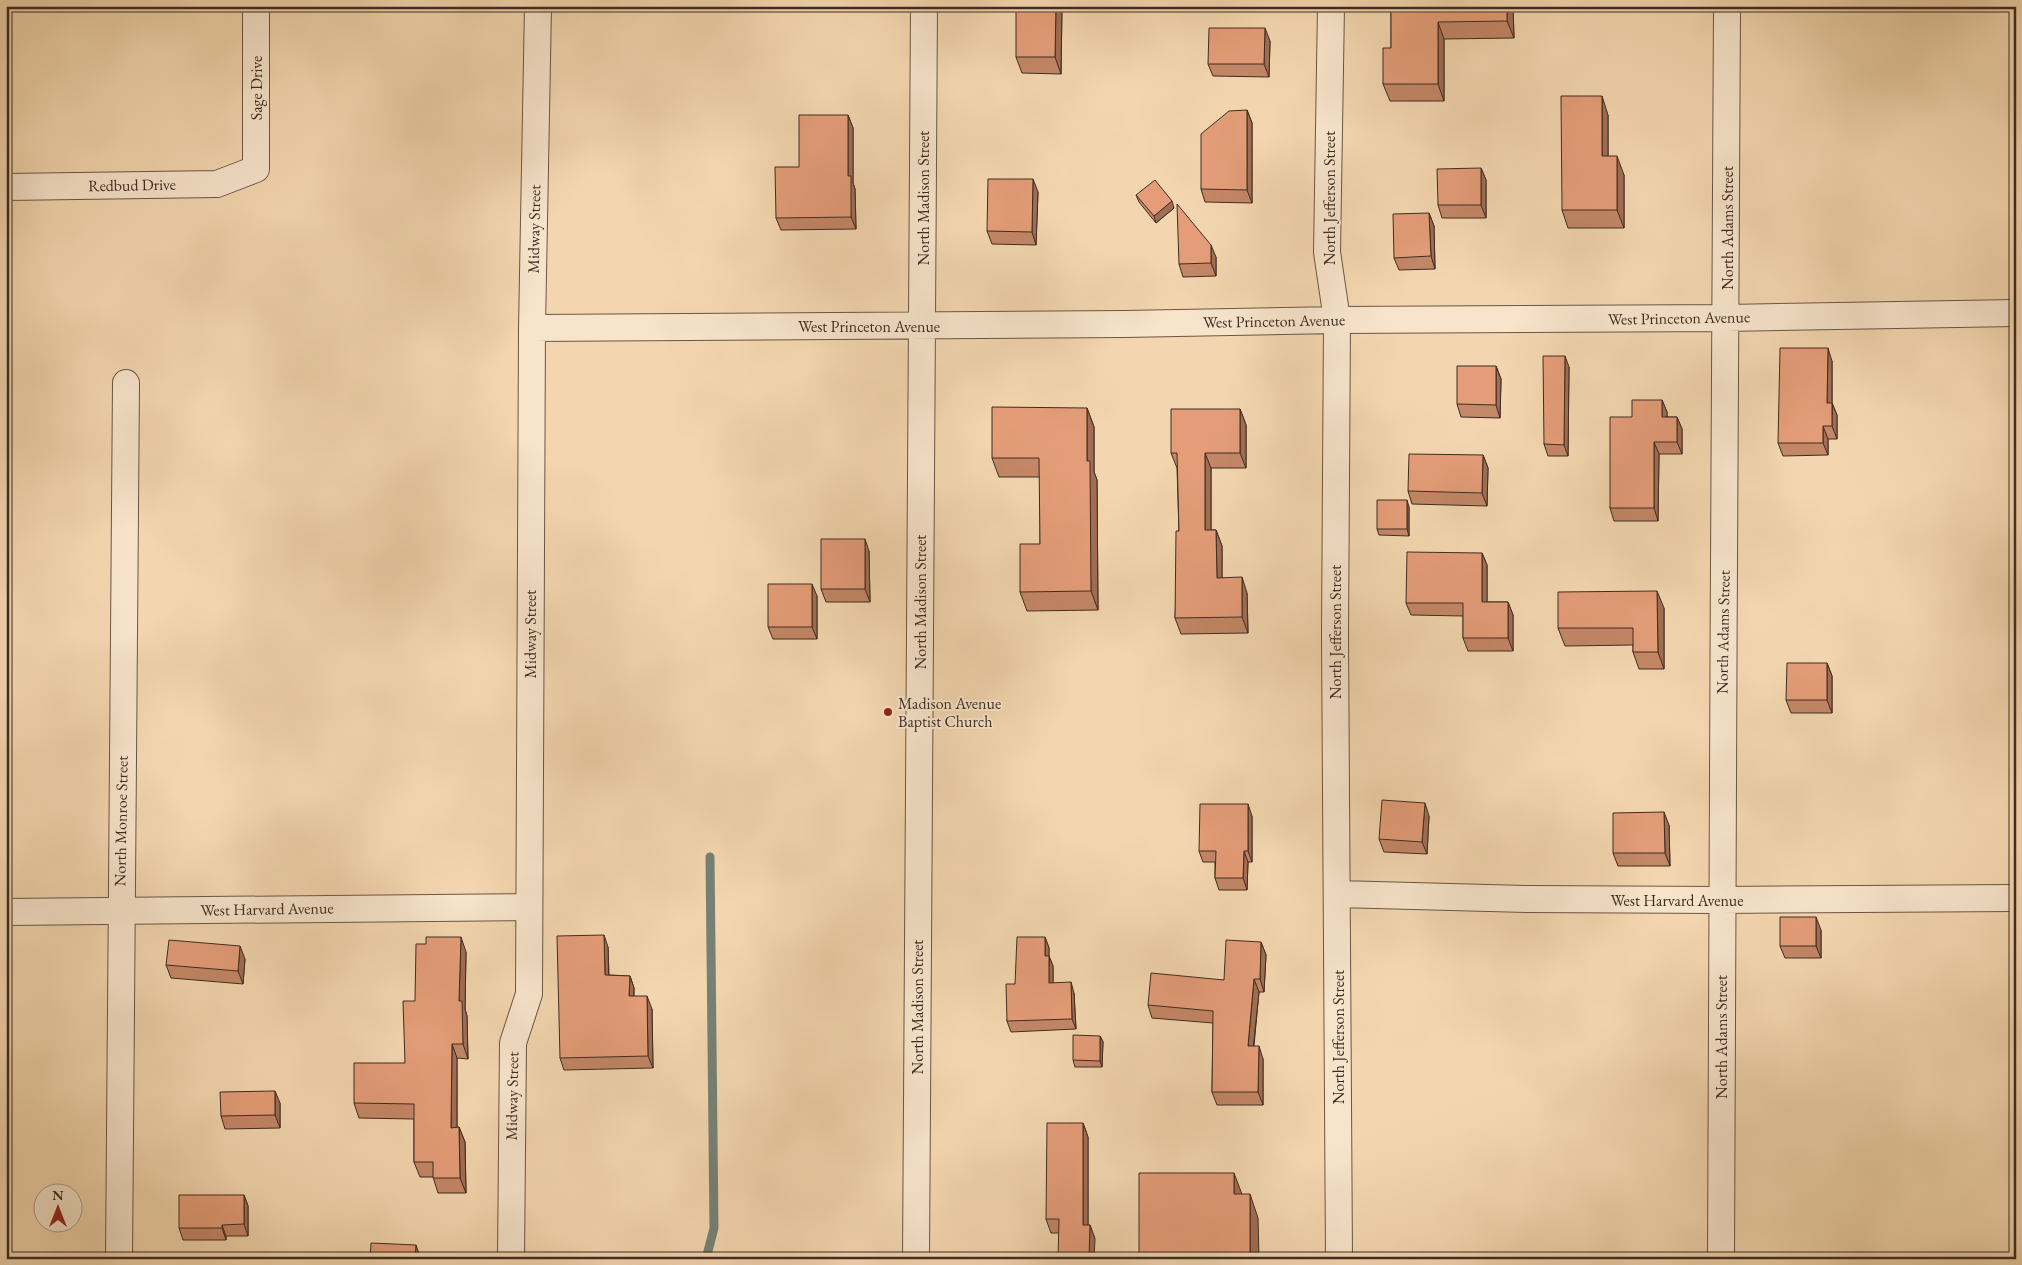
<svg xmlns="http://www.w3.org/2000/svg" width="2022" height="1265" font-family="'EB Garamond',serif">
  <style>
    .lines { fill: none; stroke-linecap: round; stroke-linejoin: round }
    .stream { stroke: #768176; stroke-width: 9 }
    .street-casing { stroke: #6b5645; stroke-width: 28 }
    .street { stroke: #f7e4cb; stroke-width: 26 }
    .wall { fill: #c48767; stroke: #3e2c22 }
    .shaded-wall { fill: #a06e54; stroke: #3e2c22 }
    .building { fill: #e49d78; stroke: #3e2c22 }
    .poi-dot { fill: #8f2418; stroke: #f7e4cb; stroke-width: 2 }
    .labels { text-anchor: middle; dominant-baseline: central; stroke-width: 4; stroke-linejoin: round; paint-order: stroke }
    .street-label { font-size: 16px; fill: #3e2c22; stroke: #f7e4cb }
    .poi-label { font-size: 16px; fill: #3e2c22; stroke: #f7e4cb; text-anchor: start }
  </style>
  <rect width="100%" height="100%" fill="#f3d6af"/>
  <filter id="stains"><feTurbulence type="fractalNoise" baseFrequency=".004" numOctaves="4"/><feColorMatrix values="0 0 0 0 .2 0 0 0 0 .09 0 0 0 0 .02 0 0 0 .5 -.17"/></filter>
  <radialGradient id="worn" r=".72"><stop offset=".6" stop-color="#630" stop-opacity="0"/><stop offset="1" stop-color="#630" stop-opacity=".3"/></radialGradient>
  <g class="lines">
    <path class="stream" d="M706,1259L714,1228L710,857"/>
    <defs>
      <path id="street" d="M1331,6L1327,252L1337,320L1335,635L1339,1259
        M6,187L217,184L256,169V6
        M532,328L1124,324L1337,320L1726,318L2016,313
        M1338,894L1528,899L1721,900L2016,898
        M6,912L529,907
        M119,1259L126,383
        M511,1259L513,1043L529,994L532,328L538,6
        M916,1259L924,6
        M1721,1259C1721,841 1726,424 1727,6"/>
    </defs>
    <use href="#street" class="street-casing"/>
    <use href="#street" class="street"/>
  </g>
  <path class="wall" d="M1062,6L1061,74L1022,73L1016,57Z
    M1391,6H1513L1514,38L1444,39V101H1390L1383,84L1391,48Z
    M1270,41L1269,77L1213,76L1208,64Z
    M1247,110L1252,123V203L1205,202L1201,189Z
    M848,115L853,128V183L855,189L856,229L781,230L776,218L799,167Z
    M1608,115V156L1624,175V228H1568L1562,210Z
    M1481,168L1486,180V218H1442L1438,205Z
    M1038,192L1036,245L992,244L987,231Z
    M1136,195L1174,208L1156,223L1139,202Z
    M1429,213L1434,226L1435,269L1399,270L1394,258Z
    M1216,257V276L1183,277L1179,264Z
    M1832,361V403L1837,415V439H1828V455L1783,456L1778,443Z
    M1496,366L1501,379L1500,418L1461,417L1457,404Z
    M1569,367L1568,456H1548L1544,444Z
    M1662,400L1667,412V417H1677L1682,429V454H1659L1658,521H1614L1610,508L1632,417Z
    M1087,408L1094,427V472L1097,480L1098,610L1027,611L1020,592L1040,544V477H999L992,458Z
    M1240,409L1246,425V468H1211V530H1216L1222,546V578L1247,593L1248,633L1181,634L1175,618L1179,531L1177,468L1171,453Z
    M1483,455L1488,468L1487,506L1412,504L1408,491Z
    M1409,507V536L1379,535L1377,529Z
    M869,551L870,602H826L821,589Z
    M1482,553L1487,565V602H1508L1513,615V651H1468L1463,638V616L1411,615L1406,603Z
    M817,596V639H773L768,627Z
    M1664,608V669H1639L1633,652V645L1565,646L1558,628Z
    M1827,663L1832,676V713H1791L1786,700Z
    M1252,816V862H1248L1247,890H1219L1215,878V862H1203L1199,851Z
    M1429,816L1427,854L1384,852L1379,839Z
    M1669,825L1670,866H1618L1613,853Z
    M1821,930V958H1785L1780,946Z
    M1045,937L1049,948V956L1053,966V983L1074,993L1076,1029L1011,1032L1007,1021L1015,984Z
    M1261,942L1266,955L1264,992H1259L1254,1046L1263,1059V1105H1217L1212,1092L1213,1023L1152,1018L1148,1005L1224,980Z
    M608,947L609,975L630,976L634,988V996L652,1009L653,1068L564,1070L560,1058Z
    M466,952L465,1009L467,1016L468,1059L457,1058V1128L459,1127L465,1142L466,1193H438L433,1177H420L414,1162V1119L359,1118L354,1103L405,1063L415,1001Z
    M245,959L243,984L171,978L166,965Z
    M1100,1036L1103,1042L1102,1067H1075L1073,1060Z
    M280,1103V1128L225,1129L221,1116Z
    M1083,1123L1088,1137V1225H1090L1095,1239L1059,1233H1051L1046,1219Z
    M244,1195L248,1206V1236H226V1240H183L179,1228Z"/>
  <path class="shaded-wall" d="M1056,6H1062L1061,74L1055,57Z
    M1507,6H1513L1514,38L1507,21Z
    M1438,22L1444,39V101L1438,84Z
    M1265,28L1270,41L1269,77L1264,64Z
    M1602,96L1608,115V175L1602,156Z
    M1247,110L1252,123V203L1247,190Z
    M848,115L853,128V183L855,189L856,229L851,217L848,176Z
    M1617,156L1624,175V228L1617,210Z
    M1481,168L1486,180V218L1481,205Z
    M1033,179L1038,192L1036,245L1032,232Z
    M1172,201L1174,208L1156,223L1154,216Z
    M1429,213L1434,226L1435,269L1431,256Z
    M1211,245L1216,257V276L1211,263Z
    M1828,348L1832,361V415L1827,403Z
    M1565,356L1569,367L1568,456L1564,445Z
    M1496,366L1501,379L1500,418L1496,405Z
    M1662,400L1667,412V429L1662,417Z
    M1832,403L1837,415V439L1832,426Z
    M1087,408L1094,427V472L1097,480L1098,610L1091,591L1087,461Z
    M1240,409L1246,425V468L1240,453Z
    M1677,417L1682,429V454L1677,442Z
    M1823,426L1828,439V455L1823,443Z
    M1654,442L1659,454L1658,521L1654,508Z
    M1205,453L1211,468V546L1205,530Z
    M1483,455L1488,468L1487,506L1482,493Z
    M1407,500L1409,507V536L1407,529Z
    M1216,530L1222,546V594L1217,578Z
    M865,539L869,551L870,602L865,589Z
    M1482,553L1487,565V615L1482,602Z
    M1242,577L1247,593L1248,633L1242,617Z
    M812,584L817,596V639L812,627Z
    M1657,591L1664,608V669L1658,652Z
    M1508,602L1513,615V651L1508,638Z
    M1827,663L1832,676V713L1827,700Z
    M1425,803L1429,816L1427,854L1422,842Z
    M1248,804L1252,816V862L1248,851Z
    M1664,812L1669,825L1670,866L1665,853Z
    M1244,851L1248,862L1247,890L1243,878Z
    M1816,917L1821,930V958L1816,946Z
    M604,935L608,947L609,987L605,975Z
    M461,937L466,952L465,1009L467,1016L468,1059L463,1044L459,1001Z
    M1045,937L1049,948V966L1045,956Z
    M1261,942L1266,955L1264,992L1260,979Z
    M240,946L245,959L243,984L238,971Z
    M1049,956L1053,966V994L1049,983Z
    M630,976L634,988L633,1009L629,996Z
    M1254,979L1259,992L1252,1059L1248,1046Z
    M1071,982L1074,993L1076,1029L1072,1019Z
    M647,996L652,1009L653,1068L648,1056Z
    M1100,1036L1103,1042L1102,1067L1100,1061Z
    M452,1044L457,1058V1143L451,1128Z
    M1259,1046L1263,1059V1105L1258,1092Z
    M275,1091L280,1103V1128L275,1115Z
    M1083,1123L1088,1137V1239L1083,1225Z
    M459,1127L465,1142L466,1193L460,1178Z
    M1234,1173L1243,1197L1234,1194Z
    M1250,1194L1258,1218L1259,1259H1250Z
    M244,1195L248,1206V1236L244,1224Z
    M222,1225L226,1236V1240L222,1228Z
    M1090,1225L1095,1239L1094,1259H1089Z
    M416,1245L421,1259H415Z"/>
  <path class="building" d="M1016,6H1056L1055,57H1016Z
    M1391,6H1507V21L1438,22V84H1383V48H1391Z
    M1209,28H1265L1264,64H1208Z
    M1561,96H1602V156H1617V210H1562Z
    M1247,110V190L1201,189V134L1229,111Z
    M799,115H848V176H851V217L776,218L775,167H799Z
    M1481,168V205H1438L1437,169Z
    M988,179H1033L1032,232L987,231Z
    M1155,180L1172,201L1154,216L1136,195Z
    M1177,204L1211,245V263L1179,264Z
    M1429,213L1431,256L1394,258L1393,214Z
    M1780,348H1828L1827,403H1832V426H1823V443H1778Z
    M1543,356H1565L1564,445L1544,444Z
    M1457,366H1496V405L1457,404Z
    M1632,400H1662V417H1677V442H1654V508H1610V417H1632Z
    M992,407L1087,408V461H1090L1091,591L1020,592V544H1040L1039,458H992Z
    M1171,409H1240V453H1205V530H1216L1217,578L1242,577V617L1175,618L1176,531H1179L1177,453H1171Z
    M1409,454L1483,455L1482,493L1408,491Z
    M1377,500H1407V529H1377Z
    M821,539H865V589H821Z
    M1407,552L1482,553V602H1508V638H1463V603H1406Z
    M768,584H812V627H768Z
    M1657,591L1658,652H1633V628H1558V592Z
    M1787,663H1827V700H1786Z
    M1382,800L1425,803L1422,842L1379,839Z
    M1200,804H1248V851H1244L1243,878H1215L1216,851H1199Z
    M1664,812L1665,853H1613V813Z
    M1780,917H1816V946H1780Z
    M604,935L605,975L630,976L629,996H647L648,1056L560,1058L557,936Z
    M426,937H461L459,1001H462L463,1044H452L451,1128L459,1127L460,1178H433V1162H414V1104L354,1103V1063H405L403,1001H415L416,944H426Z
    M1017,937H1045V956H1049V983L1071,982L1072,1019L1007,1021L1006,984H1015Z
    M169,940L240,946L238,971L166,965Z
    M1226,940L1261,942L1260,979H1254L1248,1046H1259L1258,1092H1212L1213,1011L1148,1005L1151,973L1224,980Z
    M1073,1035L1100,1036V1061L1073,1060Z
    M275,1091V1115L221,1116L220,1092Z
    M1047,1123H1083V1225H1090L1089,1259H1058L1059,1219H1046Z
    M1139,1173H1234V1194H1250V1259H1139Z
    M179,1195H244V1224L222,1225V1228H179Z
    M371,1243L416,1245L415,1259H370Z"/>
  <circle class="poi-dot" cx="888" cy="712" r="5"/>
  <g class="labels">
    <g class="street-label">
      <text transform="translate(256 88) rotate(-90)">Sage Drive</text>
      <text transform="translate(132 185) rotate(-1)">Redbud Drive</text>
      <text transform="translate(923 198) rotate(-90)">North Madison Street</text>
      <text transform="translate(1329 198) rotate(-90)">North Jefferson Street</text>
      <text transform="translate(1727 228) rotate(-90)">North Adams Street</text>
      <text transform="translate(534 229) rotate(-89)">Midway Street</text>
      <text transform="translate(1679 318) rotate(-1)">West Princeton Avenue</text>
      <text transform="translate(1274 321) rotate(-1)">West Princeton Avenue</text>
      <text x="869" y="326">West Princeton Avenue</text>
      <text transform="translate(920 602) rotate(-90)">North Madison Street</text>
      <text transform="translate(1335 632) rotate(-90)">North Jefferson Street</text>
      <text transform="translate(1723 632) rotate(-89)">North Adams Street</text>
      <text transform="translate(530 634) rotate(-90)">Midway Street</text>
      <text transform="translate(121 821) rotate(-89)">North Monroe Street</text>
      <text x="1677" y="900">West Harvard Avenue</text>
      <text transform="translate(267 909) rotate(-1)">West Harvard Avenue</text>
      <text transform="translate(917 1007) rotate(-90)">North Madison Street</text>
      <text transform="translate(1338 1037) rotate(-90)">North Jefferson Street</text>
      <text transform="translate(1721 1037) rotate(-90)">North Adams Street</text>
      <text transform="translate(512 1096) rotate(-89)">Midway Street</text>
    </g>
    <g class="poi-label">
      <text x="898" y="703">Madison Avenue<tspan x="898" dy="18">Baptist Church</tspan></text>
    </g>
  </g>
  <rect width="2022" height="1265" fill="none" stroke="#f3d6af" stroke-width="25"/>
  <rect x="8" y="8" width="2007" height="1250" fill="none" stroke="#3e2c22" stroke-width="2.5"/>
  <rect x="12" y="12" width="1997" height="1240" fill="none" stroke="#3e2c22"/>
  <g transform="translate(58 1208)"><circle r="24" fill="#f7e4cb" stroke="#ad9a87"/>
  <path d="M0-4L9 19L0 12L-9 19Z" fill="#8f2418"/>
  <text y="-8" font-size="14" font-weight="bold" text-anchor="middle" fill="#3e2c22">N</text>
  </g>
  <rect width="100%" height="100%" filter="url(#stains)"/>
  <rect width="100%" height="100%" fill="url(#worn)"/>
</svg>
